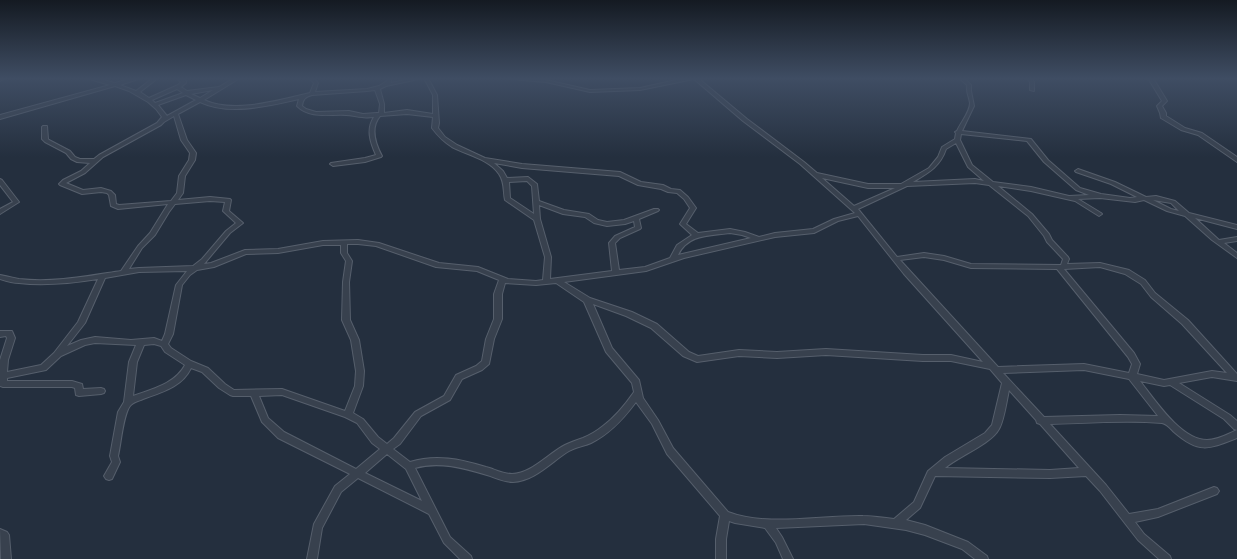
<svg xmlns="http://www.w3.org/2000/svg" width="1237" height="559" font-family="Arial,sans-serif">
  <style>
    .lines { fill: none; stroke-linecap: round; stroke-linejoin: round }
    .street-casing { stroke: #565f6c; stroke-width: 2 }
    .street { fill: #38414e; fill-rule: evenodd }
  </style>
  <rect width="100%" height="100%" fill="#242f3e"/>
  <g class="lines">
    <defs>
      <path id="street" d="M0,78H5L0,81Z
        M86,78H95L115,83L133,78H141L120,85L136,91L153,78H158L140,92L149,98L178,85L181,82L176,78H182L186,81V83L181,87L187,91L219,87L234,78H240L204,100C234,114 279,100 310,93L314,83L309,78H314L318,83L315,92L367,89L379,86L387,81V78H391V83L413,78H423L386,86L380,89L384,104V113L407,110L433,114V95L424,78H428L437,95L439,123L438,128L445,137L457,145L485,158L522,164L620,172L641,182L663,185L671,189L680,190L688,197L696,208L686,224L698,233L730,229L745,232L759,237L775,233L813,229L834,219L855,213L800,164L743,121L694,79L640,90L590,92L546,82L511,79L509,78L546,80L590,90L640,88L685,78H698L747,119L804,162L817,173L868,184H901L929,168L938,157L942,147L955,139L956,133L955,132L957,131C961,122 970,112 970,103C969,96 966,92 967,85L959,78H964L971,85V91L974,106L962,131L1031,139L1048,160L1080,188L1101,194L1130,198L1137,197L1111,184L1076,172L1075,171L1078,169L1115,182L1146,197L1156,196L1175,201L1189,213L1237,225V229L1195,218L1219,240L1237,237V241L1224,243L1237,253V258L1212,240L1185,216L1167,211L1144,200L1135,202L1100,198L1078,199L1101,213L1102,214L1099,216L1075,201L1031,191L998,186L1032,214L1049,234L1052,240L1068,257L1069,259L1067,264L1100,263L1129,270L1145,280L1155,293L1188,320L1237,374V381L1212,377L1179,383L1230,415L1237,421V430L1234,429L1224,419L1170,385L1164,386L1140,381C1155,400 1181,440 1207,440C1217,440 1228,434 1237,430V438C1209,449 1199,454 1174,432C1170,428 1167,424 1162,423C1125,420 1087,423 1050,424L1106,485L1129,514L1158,509L1214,487L1217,488L1219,491L1217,494L1158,517L1135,522L1144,534L1170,556L1171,559H1159L1138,540L1100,491L1086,476L1050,478L935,476L920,508L906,520L925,525L968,542L987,556L988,559H975L962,549L925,535L906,530L864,524L776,528L782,537L793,559H783L776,543L765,528L735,523L729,521L726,539V559H716V539L720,516L667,454L652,424L636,402C624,418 610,434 591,443C584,446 576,447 569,451C552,461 535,481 513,482C504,482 494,477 487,475C463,468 439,461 415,468L450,537L471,556L472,559H460L444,543L429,514L358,478L341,492L322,528L317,559H307L314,524L335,486L350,474L278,438L262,422L251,396H233L230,395L219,388L202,372L191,368C182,387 162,392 143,399C139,401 133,402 130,406C123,415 121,444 118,456L120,462L112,479L109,480L106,479L104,476L112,462L110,456L118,412L124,402L129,362L136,345L95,343L85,345L61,356L46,370L7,378V381H72L82,384L83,389L101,388L104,389L105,391L104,393L101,394L79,396L76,395L75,388L72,387H3L0,386V360L7,338L6,336L0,337V331H12L15,338L8,360L7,372L41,365L54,353L78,322L98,279C73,283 45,286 19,283C13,283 6,281 0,279V275C6,276 13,278 19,279C53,283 88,276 121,271L138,246L150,233L168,204L118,209L111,206L109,195L107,193L101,192L82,194L60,185L59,184L63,180L81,171L90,163L77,162L71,159L66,153L45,142L42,139V127L43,126H47L48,139L49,140L70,151L75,157L80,159H94L99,155L157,123L162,117L156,109L148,102L129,91L115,86L0,119V115L110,85ZM177,89L183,93L155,103L152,100ZM213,90L200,98L191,94ZM375,90L380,104L379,113H377L363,114L349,111L316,112L306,109L302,106C303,99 305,97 312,95L367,91ZM186,95L196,100L167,116L158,105ZM299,99L297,106C310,119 329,114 346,115C352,115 357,117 362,117C366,118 370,117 374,117C366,129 370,142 376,155L365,158L331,163L330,164L333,166L365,162L381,157L382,156C375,143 370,128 380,116L407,114L433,117L432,128C438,136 444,142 452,147C467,155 489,159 499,174C505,183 503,191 505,200L534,220L545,257L543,280L536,281L508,279L478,267L439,263L379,243L358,240L323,241L278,249L245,250L211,263L204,264L230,233L243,223L229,211L231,200L230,199L210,197L178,200L183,193L185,176L195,160L196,153L187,140L178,114L200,102C230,116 268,106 299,99ZM174,116L181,140L190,153L189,160L179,176L177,193L171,201L119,205L116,204L115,195L111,191L101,188L83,190L66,183L85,173L103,157L161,125L164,122ZM961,134L1027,141L1044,162L1076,190L1089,195L1069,196L1031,187L993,182L972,165L960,140ZM956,143L968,167L984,181L975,179L913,182C928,173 940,167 946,149ZM494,163L522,168L619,176L638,185L661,189L668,192L677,193L684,199L690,208L680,224L692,235L677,245L670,258L645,267L619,270L615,243L620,238L640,229L641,228L639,219L658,211L659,210L658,209H654L624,220L607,222L598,220L589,214L564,210L539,201L537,184L528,177L507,178L503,171ZM822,178L868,188H895L854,206ZM527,181L532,186L534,214L510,198L509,182ZM975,183L989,185L1028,216L1044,236L1047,242L1063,259L1061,265L971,264L944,256L924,253L897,257L858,209L907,186ZM1153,200L1171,203L1179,211L1171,209ZM210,201L225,202L223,211L236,223L226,231L202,259L193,266L139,268L129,269L142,248L155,235L169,212L175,204ZM539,205L563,214L585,217L594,223L607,226L625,224L634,221L635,227L615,236L609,243L612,271L550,279L551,257L540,219ZM858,216L904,274L983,362L951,355H923L826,349L777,352L739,350L698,356L689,352L657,324L632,312L590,298L564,282L646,271L684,258L775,237L814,233L838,221ZM730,233L742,235L751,238L678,255C688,234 709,236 730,233ZM347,244H358L376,246L436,267L477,271L499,280L494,294V319L486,339L482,361L476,366L456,375L444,396L415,412L394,438L387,444L378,437L363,419L353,413L363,386L364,371L359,340L350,320L349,282L352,261L347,253ZM323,245H341V253L346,261L343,282L342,320L351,340L356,371L355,386L345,411L282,389L234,390L225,384L208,368L191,361L171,348L168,344L173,334L182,285L190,275L197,270L214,267L246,254L278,253ZM924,257L944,260L971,268L1057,269L1128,357L1132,364L1129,373L1084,364L998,367L900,260ZM1100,267L1125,274L1141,284L1151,297L1182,324L1227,373L1212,371L1164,380L1137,374L1140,364L1134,353L1064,269ZM187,271L176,285L165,334L162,341L154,338L131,340L95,337L81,340L67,346L85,323L105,278L139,272ZM505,283L536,285L556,283L584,302L606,352L632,383L634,392C625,405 615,417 603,426C597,431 590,435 583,438C577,440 571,442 565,445C549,453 531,474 512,474C503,474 494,469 486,467C460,459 436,454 410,462L393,449L400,444L421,416L450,400L462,379L482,370L489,364L494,339L502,319V294ZM593,304L626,316L651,328L683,356L697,362L739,356L777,358L826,355L923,361H951L990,369L1002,383L992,425L985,433L945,457L928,471L914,502L894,519C884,518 873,516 863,516C822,515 766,527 728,512L673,448L658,420L643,398L639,380L612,348ZM154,344L161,346L165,352L185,365C175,384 152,389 133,396L137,362L144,345ZM1084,370L1129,379L1158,416L1120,415L1044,417L1003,373ZM1009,390L1036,420L1037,423L1040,424L1079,468L1050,470L945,468C959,456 991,444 999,429C1004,421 1007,399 1009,390ZM282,395L345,417L357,423L372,443L380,449L356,469L284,432L268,418L259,396ZM387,454L406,469L422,501L365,473Z
        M1027,78H1032L1034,82V91L1030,90V82Z
        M1148,78H1153L1167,101L1162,106L1166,113V116L1185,128L1202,133L1237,157V162L1198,135L1181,130L1161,118L1160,113L1157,106L1162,101Z
        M0,179L2,180L19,202L0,214V209L13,202L0,185Z
        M0,529L7,532L9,535L11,559H1Z"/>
    </defs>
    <use href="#street" class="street-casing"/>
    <use href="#street" class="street"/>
  </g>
  <linearGradient id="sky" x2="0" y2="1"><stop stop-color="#141a22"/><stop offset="0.5" stop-color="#3f4d63"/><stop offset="1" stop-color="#3f4d63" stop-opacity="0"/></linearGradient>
  <rect width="1237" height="157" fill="url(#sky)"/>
</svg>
